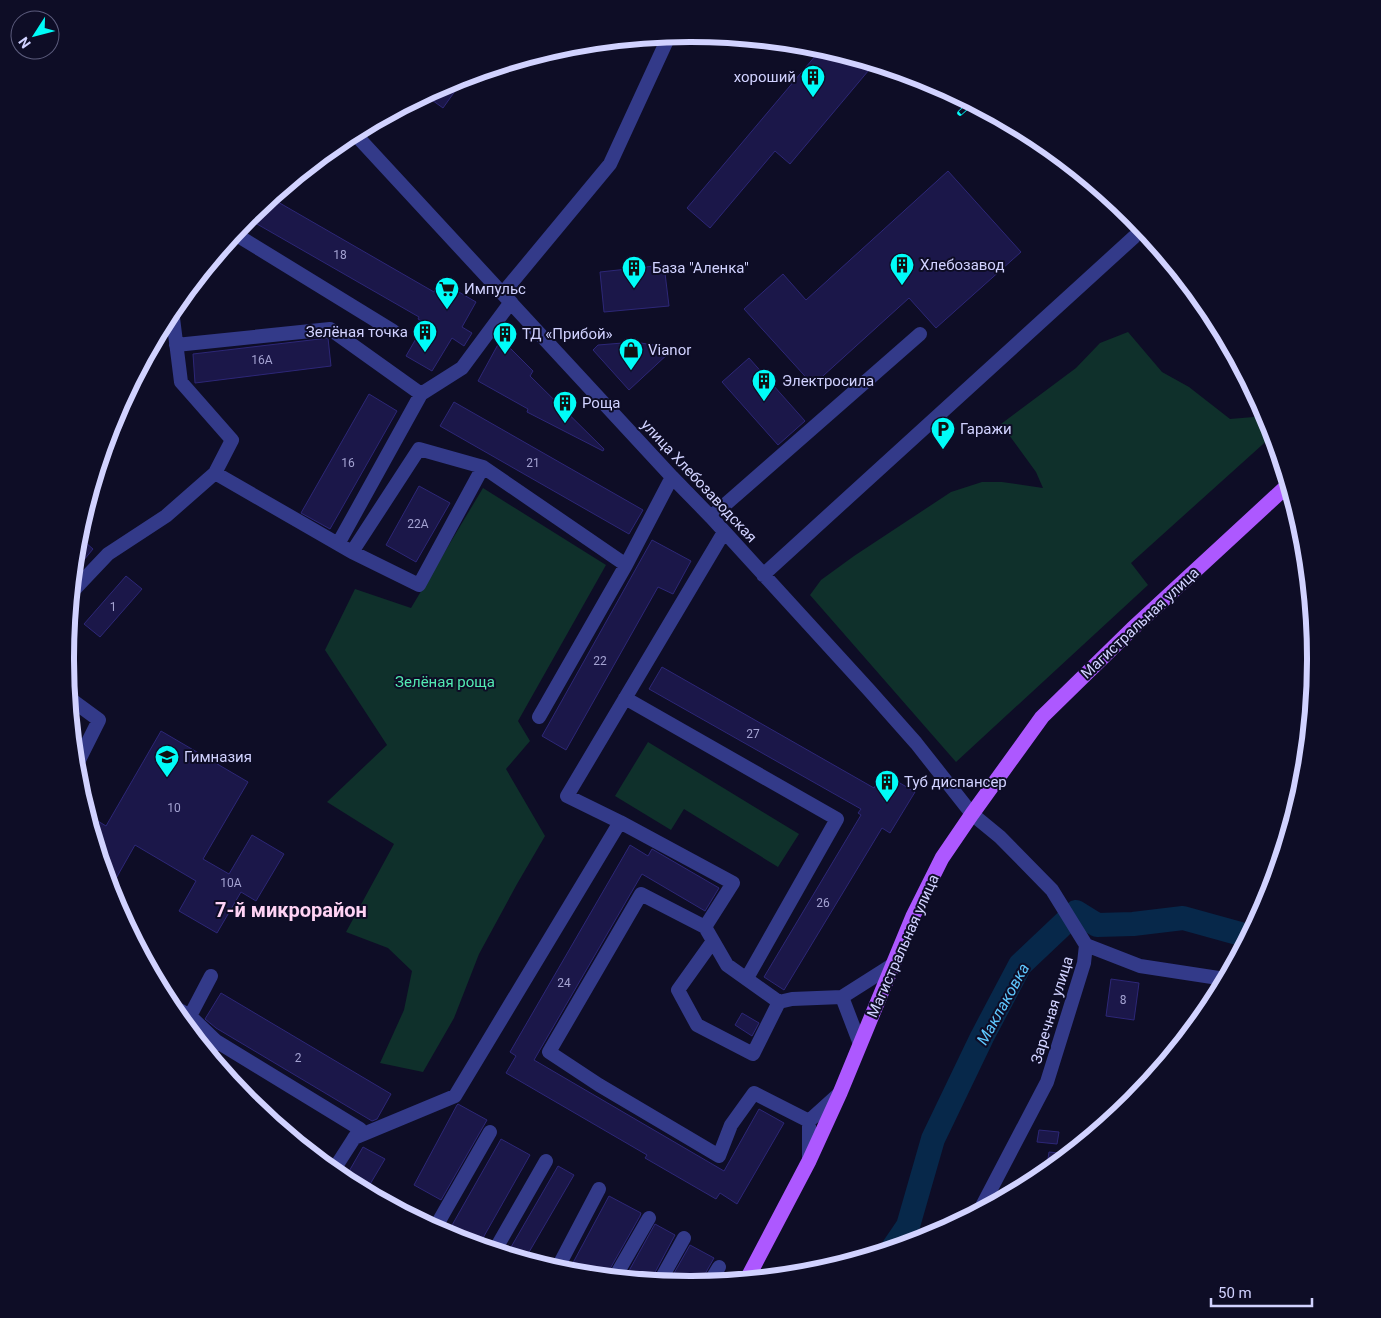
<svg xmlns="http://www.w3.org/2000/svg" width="1381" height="1318" font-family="Roboto,sans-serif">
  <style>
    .green { fill: #0f302b }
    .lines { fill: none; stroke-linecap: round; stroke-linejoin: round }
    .river { stroke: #07284a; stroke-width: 24 }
    .building { fill: #1b1749; stroke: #2d2777 }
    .minor { stroke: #333a89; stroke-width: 14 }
    .major { stroke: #ad58ff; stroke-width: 15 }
    .rail-casing { stroke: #00fcf8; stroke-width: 5.5 }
    .rail { stroke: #0e0d26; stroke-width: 4; stroke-dasharray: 11; stroke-linecap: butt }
    .labels { text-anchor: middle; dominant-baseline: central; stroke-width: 4; stroke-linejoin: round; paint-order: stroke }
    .number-label { font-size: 12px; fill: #a4a3d2 }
    .poi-label { font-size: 15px; fill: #d1d2ff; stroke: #0e0d26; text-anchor: start }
    .street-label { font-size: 15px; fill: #d1d2ff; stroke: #0e0d26 }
    .park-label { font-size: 15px; fill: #52eab2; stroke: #0e0d26 }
    .water-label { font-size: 16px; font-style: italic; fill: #5fc8ff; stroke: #0e0d26 }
    .district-label { font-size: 20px; font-weight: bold; fill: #ffd3f4; stroke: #0e0d26 }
    .rim { fill: none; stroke: #d1d2ff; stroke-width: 6 }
  </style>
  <rect width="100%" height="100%" fill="#0e0d26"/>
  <path class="green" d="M1128,332L1162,372L1189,387L1230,419L1266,416L1273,435L1131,563L1148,585L956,762L810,595L821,580L854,556L951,492L982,482H1002L1043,488L1036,472L1001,424L1076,368L1100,343Z
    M483,488L606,565L518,721L530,741L506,769L545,836L517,884L479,954L454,1018L423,1072L380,1063L404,1010L412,971L388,948L346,932L394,844L327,802L387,745L325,650L355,589L411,608Z
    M648,742L799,834L778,867L684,809L671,830L615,796Z"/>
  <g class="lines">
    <path class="river" d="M893,1248L908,1226L933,1139L982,1037L1020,965L1076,912L1097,925L1133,924L1183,918L1248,936"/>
  </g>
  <path class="building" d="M822,48L874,64L790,164L775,151L710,228L687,208Z
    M465,77L443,108L425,95L451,81Z
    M948,171L1021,252L936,328L909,298L813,385L744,309L783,274L806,300Z
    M271,198L434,292L440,281L476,302L462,327L472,333L464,346L452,338L432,371L406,356L425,323L418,319L419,317L250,220L255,212Z
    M664,265L669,306L604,312L600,272Z
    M328,338L331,366L195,383L193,354Z
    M501,339L533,371L530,376L604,449L603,451L527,412L528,409L478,381Z
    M635,342L665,347L670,352L629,390L593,350L598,345Z
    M749,358L805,421L778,445L722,382Z
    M369,394L397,411L330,529L301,513Z
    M454,402L643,510L629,534L440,426Z
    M419,486L450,503L416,562L386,545Z
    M78,536L93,549L74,572L77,537Z
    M652,540L691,561L673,594L658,587L566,750L542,736Z
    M126,576L142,589L100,637L84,624Z
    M662,667L874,788L883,773L915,792L890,833L882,828L784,990L764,977L861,815L858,813L861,809L649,689Z
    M161,731L248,782L203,859L229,874L252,835L284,854L256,901L241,892L217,933L179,911L196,881L135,845L110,889L88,815L106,826Z
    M630,845L648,856L652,849L719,888L705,911L642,874L534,1060L724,1171L759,1109L784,1123L737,1204L720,1193L716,1199L645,1158L647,1155L506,1073L516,1056L510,1052Z
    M1111,979L1139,983L1134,1020L1106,1016Z
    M221,993L391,1094L377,1119L372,1121L216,1028L205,1019Z
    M742,1013L759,1023L752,1036L735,1025Z
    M458,1104L487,1120L441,1200L414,1185L457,1105Z
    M1039,1130L1059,1132L1057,1144L1037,1142Z
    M501,1139L530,1155L479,1245L447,1234Z
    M363,1147L385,1159L366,1191L344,1180Z
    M1049,1152L1068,1154L1046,1172Z
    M558,1166L574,1175L525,1259L507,1254Z
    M609,1196L641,1213L640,1216L606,1276L568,1272Z
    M655,1224L675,1235L651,1280L625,1278Z
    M690,1245L714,1258L700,1283L690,1284L669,1282Z"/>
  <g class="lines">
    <path class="minor" d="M354,133L672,477L711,517L869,690L916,743L972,814L1000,837L1052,890L1086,945
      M235,234L393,331
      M503,293L610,164L669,36
      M176,345L330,329L421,394
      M215,473L352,552L419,449L483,467L626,565
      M711,517L920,334
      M338,544L421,394L462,368L511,302
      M352,552L419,585L483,467
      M763,575L1134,237
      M72,592L108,554L166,516L215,473L232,440L181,382L172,310
      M69,698L99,720L76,766
      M625,698L837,819L747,978
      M539,717L626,565L672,477
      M705,927L733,883L620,822L567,796L724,532
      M713,941L678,990L697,1025L753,1054L779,1002L792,999L842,997L860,1044
      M1086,945L1140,966L1225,979
      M842,997L894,964
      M779,1002L727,965L705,927L641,894L549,1052L599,1085L719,1156L731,1125L754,1093L809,1121V1161
      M170,1005L190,1016L216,1041L360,1129L333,1171
      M190,1016L211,976
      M208,1051L216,1041
      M809,1121L840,1093
      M354,1138L455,1096L620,822
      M980,1210L1047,1082L1084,963L1086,945
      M435,1228L490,1132
      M495,1250L546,1161
      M557,1269L599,1189
      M615,1277L649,1218
      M660,1281L684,1238
      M710,1282L719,1267"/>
    <path class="major" d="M747,1279L809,1161L840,1093L913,916L942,858L972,814L1042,717L1132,629L1288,485"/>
    <defs>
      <path id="rail" d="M960,113L971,103"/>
    </defs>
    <use href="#rail" class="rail-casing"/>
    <use href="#rail" class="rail"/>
  </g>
  <defs>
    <symbol id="building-pin" viewBox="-11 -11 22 30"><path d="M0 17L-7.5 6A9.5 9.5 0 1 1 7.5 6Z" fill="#00fcf8" stroke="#0e0d26"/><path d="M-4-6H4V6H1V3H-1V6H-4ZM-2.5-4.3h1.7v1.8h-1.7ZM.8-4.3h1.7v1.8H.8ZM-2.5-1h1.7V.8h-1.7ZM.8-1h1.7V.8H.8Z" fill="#111"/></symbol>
    <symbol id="supermarket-pin" viewBox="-11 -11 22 30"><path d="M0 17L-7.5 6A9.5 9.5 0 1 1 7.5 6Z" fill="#00fcf8" stroke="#0e0d26"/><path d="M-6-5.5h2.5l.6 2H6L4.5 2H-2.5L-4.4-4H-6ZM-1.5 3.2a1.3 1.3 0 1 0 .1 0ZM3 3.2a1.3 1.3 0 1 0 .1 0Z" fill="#111"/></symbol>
    <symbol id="shop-pin" viewBox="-11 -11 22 30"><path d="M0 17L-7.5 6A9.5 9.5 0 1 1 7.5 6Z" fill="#00fcf8" stroke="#0e0d26"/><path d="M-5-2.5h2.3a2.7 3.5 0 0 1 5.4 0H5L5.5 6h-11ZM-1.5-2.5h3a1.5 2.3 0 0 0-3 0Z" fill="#111"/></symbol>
    <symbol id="parking-pin" viewBox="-11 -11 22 30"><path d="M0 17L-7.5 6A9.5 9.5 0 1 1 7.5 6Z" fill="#00fcf8" stroke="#0e0d26"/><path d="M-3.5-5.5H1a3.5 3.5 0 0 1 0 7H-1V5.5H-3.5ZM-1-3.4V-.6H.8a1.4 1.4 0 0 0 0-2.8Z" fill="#111"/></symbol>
    <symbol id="school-pin" viewBox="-11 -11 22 30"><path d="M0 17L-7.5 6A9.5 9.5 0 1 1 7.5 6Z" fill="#00fcf8" stroke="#0e0d26"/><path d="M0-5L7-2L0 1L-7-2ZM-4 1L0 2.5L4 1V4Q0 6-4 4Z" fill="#111"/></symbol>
  </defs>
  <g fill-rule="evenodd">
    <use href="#building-pin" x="799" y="63" width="28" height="38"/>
    <use href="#building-pin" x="888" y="251" width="28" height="38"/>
    <use href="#building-pin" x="620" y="254" width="28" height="38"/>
    <use href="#supermarket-pin" x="433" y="275" width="28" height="38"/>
    <use href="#building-pin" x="411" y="318" width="28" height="38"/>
    <use href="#building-pin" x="491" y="320" width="28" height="38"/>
    <use href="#shop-pin" x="617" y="336" width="28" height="38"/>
    <use href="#building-pin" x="750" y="367" width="28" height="38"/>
    <use href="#building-pin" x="551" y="389" width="28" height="38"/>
    <use href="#parking-pin" x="929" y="415" width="28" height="38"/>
    <use href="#school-pin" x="153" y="743" width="28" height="38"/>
    <use href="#building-pin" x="873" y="768" width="28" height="38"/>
  </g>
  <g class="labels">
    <g class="number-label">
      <text x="340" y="255">18</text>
      <text x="262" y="360">16А</text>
      <text x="348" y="463">16</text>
      <text x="533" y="463">21</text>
      <text x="418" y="524">22А</text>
      <text x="113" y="607">1</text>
      <text x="600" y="661">22</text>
      <text x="753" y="734">27</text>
      <text x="174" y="808">10</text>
      <text x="231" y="883">10А</text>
      <text x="823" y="903">26</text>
      <text x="564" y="983">24</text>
      <text x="1123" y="1000">8</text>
      <text x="298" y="1058">2</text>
    </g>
    <g class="poi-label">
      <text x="796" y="77" text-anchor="end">хороший</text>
      <text x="920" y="265">Хлебозавод</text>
      <text x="652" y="268">База "Аленка"</text>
      <text x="464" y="289">Импульс</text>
      <text x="408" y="332" text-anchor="end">Зелёная точка</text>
      <text x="522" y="334">ТД «Прибой»</text>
      <text x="648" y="350">Vianor</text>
      <text x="782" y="381">Электросила</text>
      <text x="582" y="403">Роща</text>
      <text x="960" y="429">Гаражи</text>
      <text x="184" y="757">Гимназия</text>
      <text x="904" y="782">Туб диспансер</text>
    </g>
    <g class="street-label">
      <text transform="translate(699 481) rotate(47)">улица Хлебозаводская</text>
      <text transform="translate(1140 623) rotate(-43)">Магистральная улица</text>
      <text transform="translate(903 946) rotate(-66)">Магистральная улица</text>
      <text transform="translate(1052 1010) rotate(-73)">Заречная улица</text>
    </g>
    <g class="park-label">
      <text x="445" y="682">Зелёная роща</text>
    </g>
    <g class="water-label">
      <text transform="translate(1003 1004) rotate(-61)">Маклаковка</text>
    </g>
    <g class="district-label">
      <text x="291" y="910">7-й микрорайон</text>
    </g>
  </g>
  <path d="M0 0H1381V1318H0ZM690 42H691A616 616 0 0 1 1307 658V660A616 616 0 0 1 691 1276H690A616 616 0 0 1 74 660V658A616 616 0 0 1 690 42Z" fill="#0e0d26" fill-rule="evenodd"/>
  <path class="rim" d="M690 42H691A616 616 0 0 1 1307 658V660A616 616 0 0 1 691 1276H690A616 616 0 0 1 74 660V658A616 616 0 0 1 690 42Z"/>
  <g transform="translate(35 35) rotate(234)"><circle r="24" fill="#0e0d26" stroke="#5c5c7d"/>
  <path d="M0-4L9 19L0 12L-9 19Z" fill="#00fcf8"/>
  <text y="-8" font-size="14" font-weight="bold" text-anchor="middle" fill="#d1d2ff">N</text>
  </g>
  <path d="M1211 1298v8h101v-8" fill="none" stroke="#d1d2ff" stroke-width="2.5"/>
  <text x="1218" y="1298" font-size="15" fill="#d1d2ff" stroke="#0e0d26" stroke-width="4" paint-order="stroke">50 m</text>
</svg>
